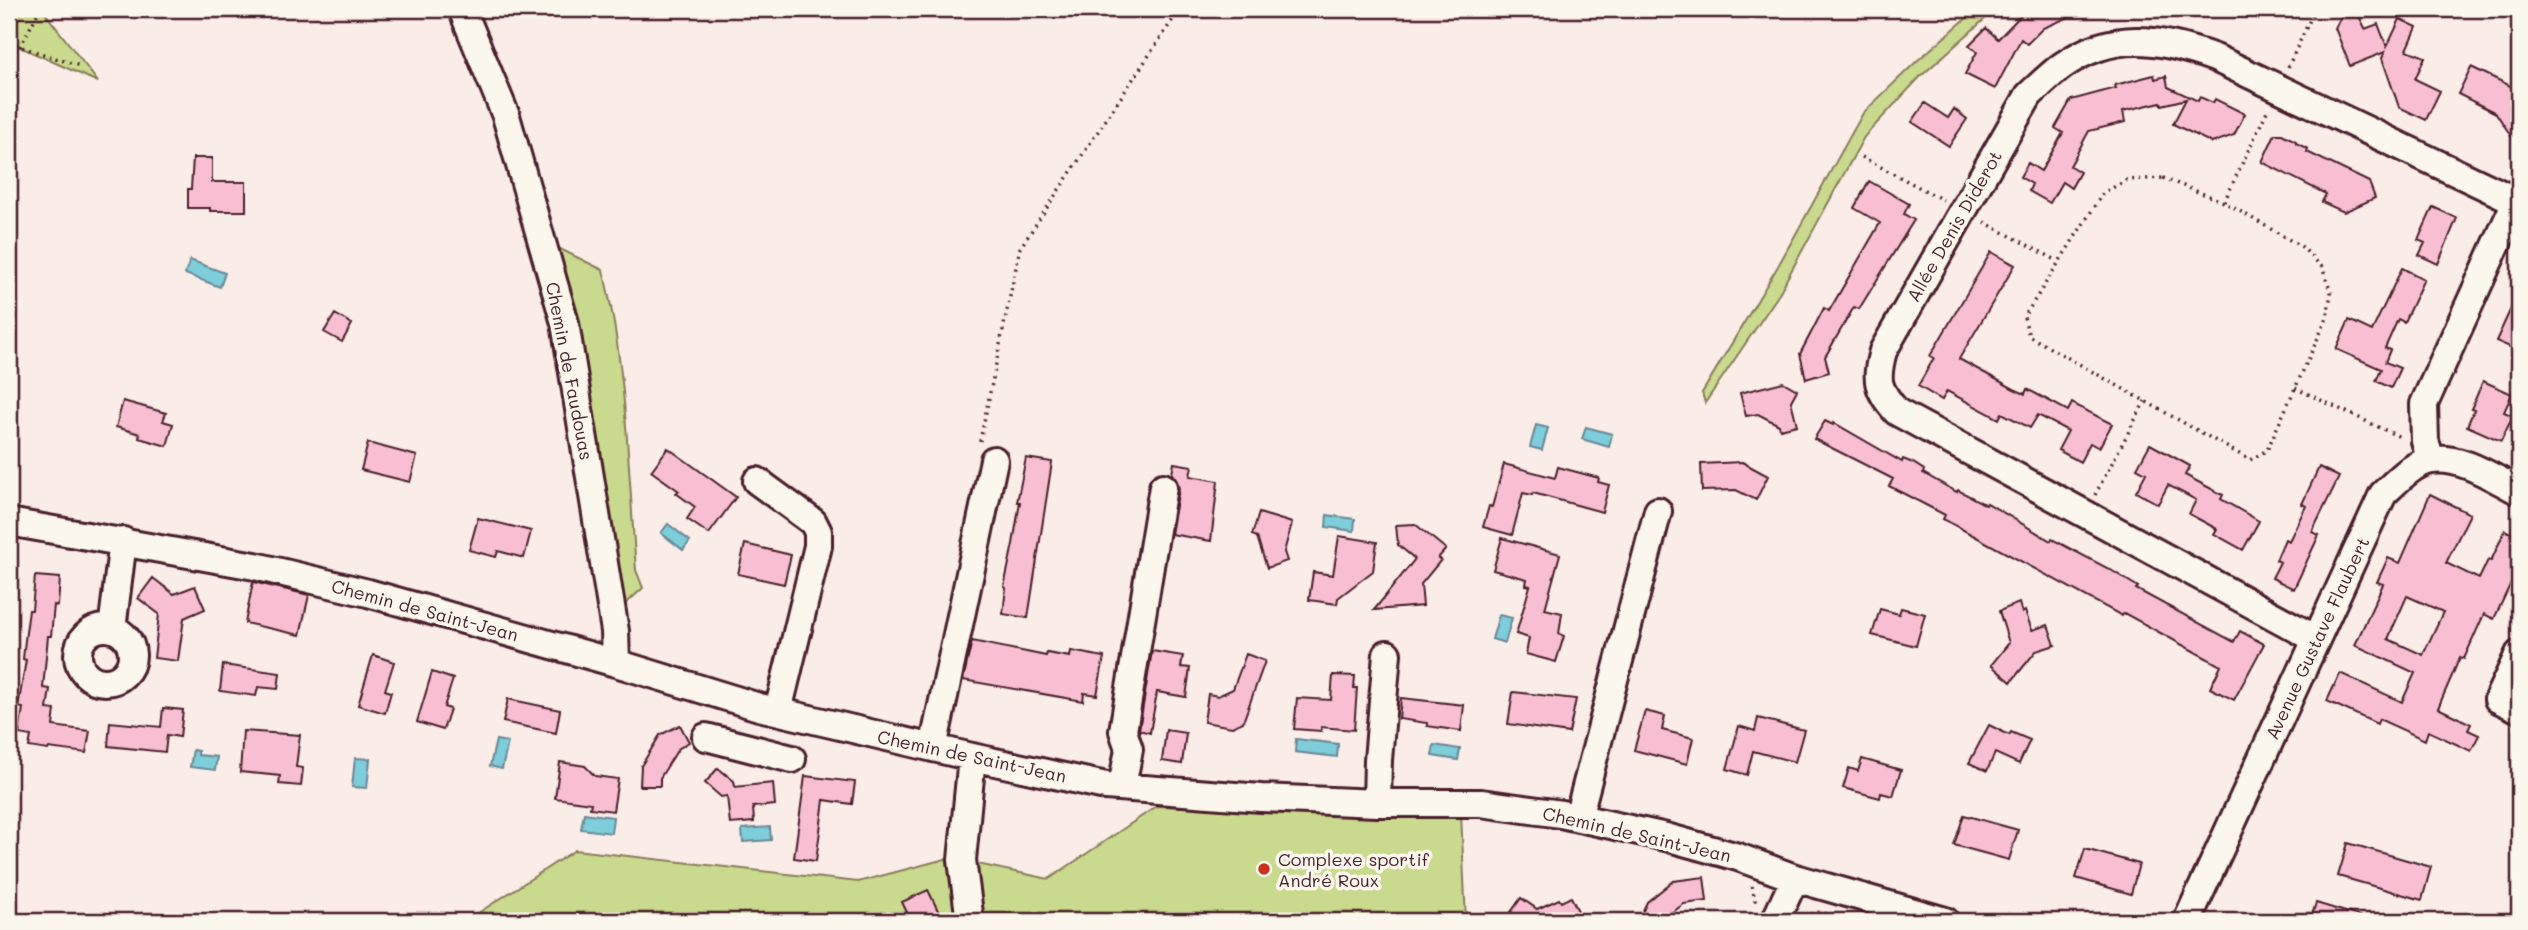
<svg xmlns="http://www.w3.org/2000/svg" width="2528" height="930" font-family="Mali,sans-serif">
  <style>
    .green { fill: #c9d98d; stroke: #8a7c5c; stroke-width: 2 }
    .water { fill: #7ecddb; stroke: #698795; stroke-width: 2 }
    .building { fill: #f8bfd3; stroke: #4a1f2b; stroke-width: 2; fill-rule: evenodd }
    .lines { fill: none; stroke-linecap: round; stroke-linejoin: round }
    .minor-casing { stroke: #4a1f2b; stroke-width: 32 }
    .path { stroke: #4a1f2b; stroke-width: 3.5; stroke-dasharray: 2 5; stroke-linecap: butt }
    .minor { stroke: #fbf7ec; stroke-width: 26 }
    .poi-dot { fill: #c8321e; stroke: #fbf7ec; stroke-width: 2.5 }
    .labels { text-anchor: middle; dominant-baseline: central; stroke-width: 7; stroke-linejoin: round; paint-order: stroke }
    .street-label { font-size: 18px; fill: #4a1f2b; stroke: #fbf7ec }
    .poi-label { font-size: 18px; fill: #4a1f2b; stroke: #fbf7ec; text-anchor: start }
  </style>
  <rect width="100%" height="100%" fill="#faece7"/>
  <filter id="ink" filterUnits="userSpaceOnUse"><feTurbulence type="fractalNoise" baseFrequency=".0143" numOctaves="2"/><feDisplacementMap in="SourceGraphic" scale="14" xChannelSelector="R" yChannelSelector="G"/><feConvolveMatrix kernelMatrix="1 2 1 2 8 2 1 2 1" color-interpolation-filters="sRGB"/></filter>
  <g filter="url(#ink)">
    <path class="green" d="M9,9H42L98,82L9,42Z
      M1977,9H1996L1920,77L1864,137L1777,297L1705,403L1702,393L1778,266L1863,113L1917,61Z
      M554,246L603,270C627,367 628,470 636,570L643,588L620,609Z
      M1157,806L1461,814L1466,921H466L575,850L858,882L949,858L1049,879Z"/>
    <path class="water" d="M190,260L225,273L220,287L185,274Z
      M1536,425L1548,428L1542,450L1530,447Z
      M1586,427L1612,434L1609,447L1582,439Z
      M1327,515L1355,519L1354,531L1326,527Z
      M668,524L690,541L683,550L661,533Z
      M1499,615L1512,618L1505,643L1492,639Z
      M1296,739L1338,744L1337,757L1295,752Z
      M496,740L508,742L502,769L490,766Z
      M1434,745L1460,749L1458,760L1432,756Z
      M193,750L198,751V755L217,757L215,770L190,767Z
      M355,758L370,759L367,788L352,787Z
      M584,813L613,817L611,833L581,829Z
      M770,827L771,840L743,842L742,829Z"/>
    <path class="building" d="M2027,9H2088L2043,28L2027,44L2021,39L1995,89L1965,74L1977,52L1969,45L1986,28L1998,39Z
      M2345,9H2356L2365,29L2378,24L2387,47L2400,19L2417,27L2407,50L2425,57L2415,79L2440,91L2426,120L2399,107L2382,58L2385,52L2350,66L2335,28Z
      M2471,67L2519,90L2510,107L2517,145L2496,113L2458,94Z
      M2154,75L2155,79L2166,76L2168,87L2198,101L2200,97L2213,103L2215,99L2245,114L2234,135L2212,143L2173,124L2186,99L2162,105L2161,102L2123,111L2125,122L2089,131L2070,166L2080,172L2071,188L2062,182L2050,203L2029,191L2032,184L2020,177L2028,163L2041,171L2063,133L2055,128L2071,100L2116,88L2115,85Z
      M1925,103L1948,118L1954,109L1967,119L1949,146L1912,122Z
      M2275,134H2282L2296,141V143L2308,149L2307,152L2369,182L2375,198L2344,212L2322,202L2326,194L2262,162Z
      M193,158H212V182H246V211H210V208H188V189H191Z
      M1869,181L1909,204L1904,214L1914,220L1859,309L1854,307L1825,357L1829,372L1806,379L1800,354L1824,308L1829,311L1880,223L1854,208Z
      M2433,207L2457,218L2438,264L2419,255L2425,243L2418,240Z
      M1991,252L2015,265L1959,359L2014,389L2025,394L2027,389L2068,411L2072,403L2112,424L2099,448L2090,443L2080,462L2058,450L2068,431L2038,415L2030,428L2002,413L1999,419L1947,391L1942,400L1918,386L1934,358L1930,356Z
      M2402,268L2424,279L2404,322L2398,319L2385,348L2390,350L2385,362L2400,368L2391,388L2376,381L2381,369L2336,349L2349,320L2372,331Z
      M2519,291V351L2496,341Z
      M335,314L352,324L342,342L324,332Z
      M2483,381L2512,394L2504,412L2513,416L2501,441L2467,426L2474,410L2471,409Z
      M1783,382L1797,390L1791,401L1797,425L1780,429L1779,425L1758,414L1746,416L1740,393Z
      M123,401L166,413L163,421L173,424L167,446L139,438L140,434L116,427Z
      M1825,421L1833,425L1834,423L1902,462L1903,459L1913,463L1924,470L1923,473L1957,492L1958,490L1986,505L1987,503L2051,541L2052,539L2111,570L2138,587L2136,589L2234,642L2240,631L2264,644L2234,700L2210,688L2221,666L2124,613L2122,616L1943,519L1945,515L1889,486L1893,479L1814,439Z
      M368,443L417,456L410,482L361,470Z
      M2150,444L2190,466L2185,475L2223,495L2221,499L2259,521L2243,550L2214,534L2217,529L2189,514L2196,500L2168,485L2158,504L2136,492L2146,473L2137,468Z
      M668,448L736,497L709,534L687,519L695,507L676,493L679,491L651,471Z
      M1026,458L1052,462L1028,618L1003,614L1006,588L1004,587L1013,544L1020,502H1017Z
      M1742,462L1768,476L1756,500L1736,490L1702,491L1701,464Z
      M1174,463L1192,466L1190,476L1218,481L1211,541L1171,534L1179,489L1177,481L1172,474Z
      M1504,464L1555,478L1558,467L1599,478L1598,482L1609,485L1602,512L1533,493L1532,495L1523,493L1512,535L1483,527L1489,506L1492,507Z
      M2319,467L2339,477L2312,532L2319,535L2294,589L2272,578L2280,562L2276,560L2285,539L2289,541L2306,506L2302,504Z
      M2430,494L2470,514L2446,563L2479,579L2488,560L2491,561L2505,530L2519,537V565L2511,583L2494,619L2484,614L2464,659L2460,657L2438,708L2471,724L2468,730L2479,735L2471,751L2428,731L2425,740L2379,719L2377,724L2327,701L2340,673L2402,702L2415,673L2355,645L2383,584L2377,582L2388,558L2400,563ZM2407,596L2443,612L2423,655L2388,639Z
      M1259,513L1292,523L1284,552L1287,561L1267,568L1257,537L1252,535Z
      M478,518L531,531L524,558L498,551L496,557L469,550Z
      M1415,524L1446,549L1438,558L1441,560L1421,584L1423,606L1374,610L1415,559L1398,545L1396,525Z
      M1339,536L1377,542L1373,571L1338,598L1337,604L1309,600L1313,572L1333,575Z
      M1502,538L1560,554L1545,609L1562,613L1559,634L1564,636L1556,662L1526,654L1529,638L1516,634L1530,586L1526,585L1527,579L1493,570Z
      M745,544L791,555L784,584L738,574Z
      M35,576L60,578L58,606L54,605L51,636H48L43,688L50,689L47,709L55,710L53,726L90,731L86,753L49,748L48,750L29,747L31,736L19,734L23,708L18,707L26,660L23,659L25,640L29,610H32Z
      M153,578L174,594L195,586L205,609L184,618L178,661L154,658L159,614L138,598Z
      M253,582L309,595L300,635L245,623Z
      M2019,603L2022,613L2025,611L2032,630L2048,625L2055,645L2036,651L2011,682L1991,665L2009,643L1999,611Z
      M1901,608L1925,614L1916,646L1872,635L1880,609L1899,614Z
      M972,641L1046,656L1047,653L1070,657L1071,651L1104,657L1097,695L1084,693L1083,701L963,680Z
      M1152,651L1183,656L1181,667L1190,668L1186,697L1157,692L1150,733L1139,730Z
      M1246,654L1265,661L1243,722L1232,727L1204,722L1208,694L1218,696L1233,689Z
      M373,655L394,662L385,690L391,692L385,713L358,705Z
      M223,665L280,673L278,689L258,687L256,696L220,691Z
      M432,672L453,679L444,707L450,709L443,730L417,722Z
      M1333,675L1355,676L1354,688H1357L1354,730L1321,727V731L1294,729L1297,698L1331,700Z
      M1513,692L1576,699L1569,733L1508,724Z
      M1401,698L1464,705L1461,731L1427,726V723L1399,719Z
      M508,699L560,710L556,733L503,722Z
      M163,708L183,710L180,737L167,735L165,752L108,746L110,722L161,727Z
      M1645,711L1665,716L1662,730L1693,738L1687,764L1634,750Z
      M1758,718L1804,730L1795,762L1753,751L1747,775L1727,769L1739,726L1755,731Z
      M680,725L689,742L678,749L660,778V786H640L641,766L660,735Z
      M1989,725L2009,735L2011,732L2030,740L2019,764L1995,753L1987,771L1969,763Z
      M1166,730L1186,733L1182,764L1162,761Z
      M243,731L300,735L296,767L303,768L301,786L279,784L280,776L240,772Z
      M1862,759L1901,770L1893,796L1881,793L1880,798L1843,788L1849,768L1858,771Z
      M560,762L585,766L595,776L618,779L613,811L590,808L591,803L555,798Z
      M718,768L734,781L735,787L773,783L775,805L753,807L754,822L730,824L727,796L721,797L705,783Z
      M805,776L855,782L852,804L824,800L816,861L794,858Z
      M1964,815L2018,830L2009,860L1954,845Z
      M2348,843L2431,867L2422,900L2338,876Z
      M2085,849L2139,864L2131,894L2076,878Z
      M1704,877L1707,901L1684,904L1667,916L1664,921H1638L1647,902L1673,881Z
      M928,890L943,921H911L902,902Z
      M1571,897L1583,921H1514L1516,920L1509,915L1521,898L1537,909L1559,899L1561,902Z
      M2316,903L2362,917V921H2310Z"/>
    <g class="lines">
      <defs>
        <path id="minor" d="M462,9L506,116L565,323L615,631L616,663
          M2431,460L2425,441L2424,404L2519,195
          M757,481L813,522L818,532V546L778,711
          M9,522L255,566L368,593L616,663L759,707L972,757L1106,786L1261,798L1377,803H1481L1561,814L1666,837L1738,857L1795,878L1945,921
          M78 655a27 27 0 1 1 54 0a27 27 0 1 1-54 0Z
          M112,629L123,541
          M2316,639L1897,412C1877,389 1875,381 1883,351L2029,95C2040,85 2051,74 2062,66C2113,30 2160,38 2215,58L2516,201
          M2519,654L2498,699L2519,709
          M706,737L792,759
          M933,748L994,460
          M1122,787L1129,749L1123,731L1163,487
          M1377,803L1378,760L1387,654
          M1578,818L1658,511
          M970,921L962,860L972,757
          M1775,921L1795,878
          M2187,921L2383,494C2396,482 2413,463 2432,460C2462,456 2493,478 2519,491"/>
      </defs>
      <use href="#minor" class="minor-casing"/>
      <path class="path" d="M9,43L80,66
        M20,47L40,9
        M2288,67L2315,9
        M1862,157L1943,200
        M2163,178L2224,202L2302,247L2322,267L2331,293L2327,318L2267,450L2250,460L2029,336L2024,317L2103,193L2127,180Z
        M2224,202L2268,109
        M1984,222L2058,261
        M2295,388L2402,438
        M980,441L1020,248L1180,9
        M2095,495L2145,401
        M1752,886L1756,905
        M1804,916L1820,912L1833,916"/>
      <use href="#minor" class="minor"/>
    </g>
  </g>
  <circle class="poi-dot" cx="1264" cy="869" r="7"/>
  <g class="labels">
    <g class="street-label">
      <text transform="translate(1954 226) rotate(-60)">Allée Denis Diderot</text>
      <text transform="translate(570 371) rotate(79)">Chemin de Faudouas</text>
      <text transform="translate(425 610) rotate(15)">Chemin de Saint-Jean</text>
      <text transform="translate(2317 638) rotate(-65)">Avenue Gustave Flaubert</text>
      <text transform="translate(972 756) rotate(12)">Chemin de Saint-Jean</text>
      <text transform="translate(1637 834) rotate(13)">Chemin de Saint-Jean</text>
    </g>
    <g class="poi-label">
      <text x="1278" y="859">Complexe sportif<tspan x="1278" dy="21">André Roux</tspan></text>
    </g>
  </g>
  <rect width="2528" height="930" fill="none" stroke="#fbf7ec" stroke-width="35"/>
  <rect x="18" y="18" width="2493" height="895" fill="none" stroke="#4a1f2b" stroke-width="2.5" filter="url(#ink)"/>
</svg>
